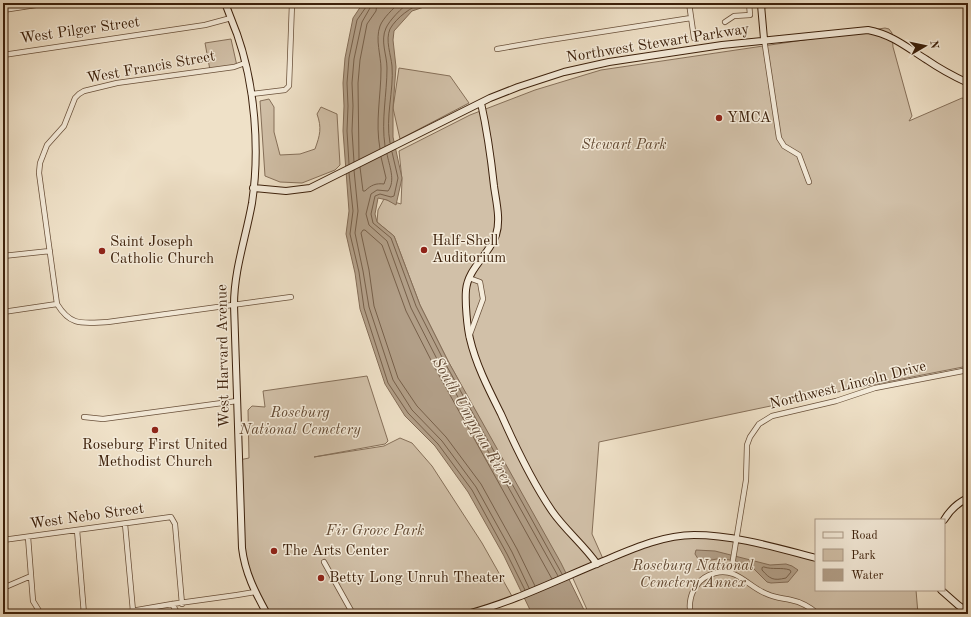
<svg xmlns="http://www.w3.org/2000/svg" width="971" height="617" font-family="'Old Standard TT',serif">
  <style>
    .green { fill: #d1c0a8; stroke: #86705a }
    .water { fill: #b29f88; stroke: #836c56 }
    .lines { fill: none; stroke-linecap: round; stroke-linejoin: round }
    .shore { stroke: #77604a; stroke-width: 1 }
    .street-casing { stroke: #69503a; stroke-width: 6 }
    .secondary-casing { stroke: #3c200b; stroke-width: 8 }
    .street { stroke: #f5ecdb; stroke-width: 4.5 }
    .secondary { stroke: #f5ecdb; stroke-width: 6 }
    .poi-dot { fill: #8f2418; stroke: #f5ecdb; stroke-width: 1.5 }
    .labels { text-anchor: middle; dominant-baseline: central; stroke-width: 3; stroke-linejoin: round; paint-order: stroke }
    .street-label { font-size: 15px; fill: #3c200b; stroke: #f5ecdb }
    .poi-label { font-size: 15px; fill: #3c200b; stroke: #f5ecdb; text-anchor: start }
    .park-label { font-size: 15px; font-style: italic; fill: #614832; stroke: #f5ecdb }
    .water-label { font-size: 16px; font-style: italic; fill: #654c37; stroke: #f5ecdb }
  </style>
  <rect width="100%" height="100%" fill="#efe1c8"/>
  <filter id="stains"><feTurbulence type="fractalNoise" baseFrequency=".005" numOctaves="4"/><feColorMatrix values="0 0 0 0 .2 0 0 0 0 .09 0 0 0 0 .02 0 0 0 .5 -.17"/></filter>
  <radialGradient id="worn" r=".72"><stop offset=".6" stop-color="#630" stop-opacity="0"/><stop offset="1" stop-color="#630" stop-opacity=".3"/></radialGradient>
  <path class="green" d="M885,28L889,29L892,33L893,47L912,116L909,121L962,98L968,100V366L866,386L599,442L592,534L604,561L642,546L694,535L724,538L816,558V590H916L918,614H589L571,574L547,584L479,418L448,361L420,305L394,236L377,222L378,210L384,199L401,204L402,180L399,151L470,115L535,90L601,70Z
    M231,39L237,66L210,70L205,43Z
    M399,68L450,76L469,103L400,139L393,108Z
    M269,99L274,107V132L280,155L300,154L315,149C320,135 322,128 317,114L321,107L337,114L340,165L335,170L302,183L280,182L265,176L260,101Z
    M367,376L388,441L385,444L314,457L384,446L400,438L412,443L432,466L482,543L513,598L466,614H267L244,564L239,460L249,458L248,410L252,406L265,407L263,391Z"/>
  <path class="water" d="M363,3H436L412,11L394,31L393,40L396,67L393,108V137L402,178L396,205L387,200L378,198L375,214L377,222L394,236L420,305L448,361L561,563L586,614H532L504,556L468,492L435,446L405,416L385,384L360,309L355,273L346,234L349,211L343,131L344,106L343,83L345,58L353,18Z
    M696,550L715,551L770,565L786,564L792,566L798,570L788,582L771,583L767,582L751,566L731,560L717,559L700,562L695,554Z"/>
  <g class="lines">
    <path class="shore" d="M390,143C385,117 394,91 392,66C391,55 385,40 390,29C396,18 412,6 423,3
      M385,146C381,120 387,94 387,68C387,55 380,41 386,28C389,21 402,7 409,3
      M380,149C375,122 381,96 381,69C381,55 375,40 380,26C383,18 393,9 399,3
      M392,152L398,178L394,196L391,197L380,194L375,196L371,214L373,223L391,238L416,306L445,363L562,574
      M387,154C389,165 396,181 388,191L377,190L371,194L366,214L369,225L387,241L411,308L440,365L558,576
      M359,159L358,83L360,60L367,24L376,11L377,3
      M354,162L352,131L353,106L352,83L354,59L362,22L370,8L371,3
      M349,164L347,131L348,106L347,83L349,58L357,20L366,7V3
      M360,167L363,191H365C371,185 376,183 384,184L386,178L381,157
      M354,170L358,211L355,233L363,271L369,307L393,380L412,410L442,441L476,487L512,552L529,588
      M349,173L353,211L350,234L359,272L364,308L388,383L408,413L438,444L472,490L507,554L525,590
      M764,567C773,570 781,567 790,570L791,572L786,578C773,581 770,579 762,570V568Z
      M535,586L517,549L481,484L446,437L417,406L398,378L374,306L369,270L361,233L363,230H365L382,245L406,311L435,368L552,579"/>
    <defs>
      <path id="street" d="M689,3L694,38
        M3,10L49,3
        M725,22L734,16L750,15L749,3
        M764,39L779,138L784,146L799,155L809,182
        M497,49L543,41L691,18
        M3,55L205,25L231,18
        M245,63L234,67L117,83L84,91L79,94L75,98L64,126L47,145L40,163L39,173L57,304C71,327 83,323 108,322L291,297
        M251,94L285,90L289,86L292,3
        M3,256L50,251
        M3,312L57,304
        M469,337L483,299L480,282L469,278
        M84,417L103,419L237,401
        M125,524L133,611
        M77,530L84,614
        M28,537L33,601L41,614
        M3,540L171,517L175,524L182,604
        M324,562L353,614
        M731,572L746,480L747,445L750,437L759,424L772,416L836,401L875,388L968,370
        M3,588L31,576
        M172,604L178,614
        M114,614L172,604L237,595L255,592
        M691,614C688,605 691,592 697,585C701,579 708,575 715,573C737,567 748,587 767,594C775,598 783,598 791,600C801,602 810,607 818,614"/>
      <path id="secondary" d="M225,3C229,13 233,24 237,34C255,85 260,150 252,203C246,237 234,270 234,305L242,548C245,573 255,592 267,614
        M764,39L761,5L771,3
        M481,103C487,130 491,158 494,186C496,201 501,220 496,235C489,255 468,268 466,290C465,302 467,327 470,339C476,365 489,390 501,414C516,448 531,480 552,511C565,530 584,545 597,564
        M253,188L286,191L310,188L490,98L518,87L564,72L609,62L722,45L868,30C893,35 906,47 927,60C940,69 953,76 968,83
        M944,520C950,510 957,503 968,498
        M941,590L958,605L968,612
        M467,614C513,602 557,580 601,562C630,550 662,535 694,535C735,535 777,548 816,558"/>
    </defs>
    <use href="#street" class="street-casing"/>
    <use href="#secondary" class="secondary-casing"/>
    <use href="#street" class="street"/>
    <use href="#secondary" class="secondary"/>
  </g>
  <g class="poi-dot">
    <circle cx="719" cy="118" r="4"/>
    <circle cx="424" cy="250" r="4"/>
    <circle cx="102" cy="251" r="4"/>
    <circle cx="155" cy="430" r="4"/>
    <circle cx="274" cy="551" r="4"/>
    <circle cx="321" cy="578" r="4"/>
  </g>
  <g class="labels">
    <g class="street-label">
      <text transform="translate(80 31) rotate(-8)">West Pilger Street</text>
      <text transform="translate(658 44) rotate(-9)">Northwest Stewart Parkway</text>
      <text transform="translate(151 68) rotate(-10)">West Francis Street</text>
      <text transform="translate(224 356) rotate(-91)">West Harvard Avenue</text>
      <text transform="translate(848 386) rotate(-14)">Northwest Lincoln Drive</text>
      <text transform="translate(87 517) rotate(-8)">West Nebo Street</text>
    </g>
    <g class="poi-label">
      <text x="727" y="118">YMCA</text>
      <text x="432" y="241">Half-Shell<tspan x="432" dy="17">Auditorium</tspan></text>
      <text x="110" y="242">Saint Joseph<tspan x="110" dy="17">Catholic Church</tspan></text>
      <text x="155" y="445" text-anchor="middle">Roseburg First United<tspan x="155" dy="17">Methodist Church</tspan></text>
      <text x="282" y="551">The Arts Center</text>
      <text x="329" y="578">Betty Long Unruh Theater</text>
    </g>
    <g class="park-label">
      <text x="624" y="145">Stewart Park</text>
      <text x="300" y="413">Roseburg<tspan x="300" dy="17">National Cemetery</tspan></text>
      <text x="375" y="531">Fir Grove Park</text>
      <text x="693" y="566">Roseburg National<tspan x="693" dy="17">Cemetery Annex</tspan></text>
    </g>
    <g class="water-label">
      <text transform="translate(472 422) rotate(60)">South Umpqua River</text>
    </g>
  </g>
  <rect width="971" height="617" fill="none" stroke="#efe1c8" stroke-width="16"/>
  <rect x="4" y="4" width="963" height="609" fill="none" stroke="#3c200b" stroke-width="2"/>
  <rect x="8" y="8" width="955" height="601" fill="none" stroke="#3c200b"/>
  <rect x="815" y="519" width="130" height="72" fill="#f5ecdb" stroke="#ab9a88"/>
  <rect x="823" y="532" width="20" height="6" fill="#f5ecdb" stroke="#ab9a88"/>
  <text x="851" y="539" font-size="12" fill="#3c200b">Road</text>
  <rect x="823" y="549" width="20" height="12" fill="#d1c0a8" stroke="#ab9a88"/>
  <text x="851" y="559" font-size="12" fill="#3c200b">Park</text>
  <rect x="823" y="569" width="20" height="12" fill="#b29f88" stroke="#ab9a88"/>
  <text x="851" y="579" font-size="12" fill="#3c200b">Water</text>
  <g transform="translate(925 46) rotate(81)" stroke="#f5ecdb" stroke-width="3" paint-order="stroke">
  <path d="M0-3L7 15L0 10L-7 15Z" fill="#3c200b"/>
  <text y="-6" font-size="11" font-weight="bold" text-anchor="middle" fill="#3c200b">N</text>
  </g>
  <rect width="100%" height="100%" filter="url(#stains)"/>
  <rect width="100%" height="100%" fill="url(#worn)"/>
</svg>
